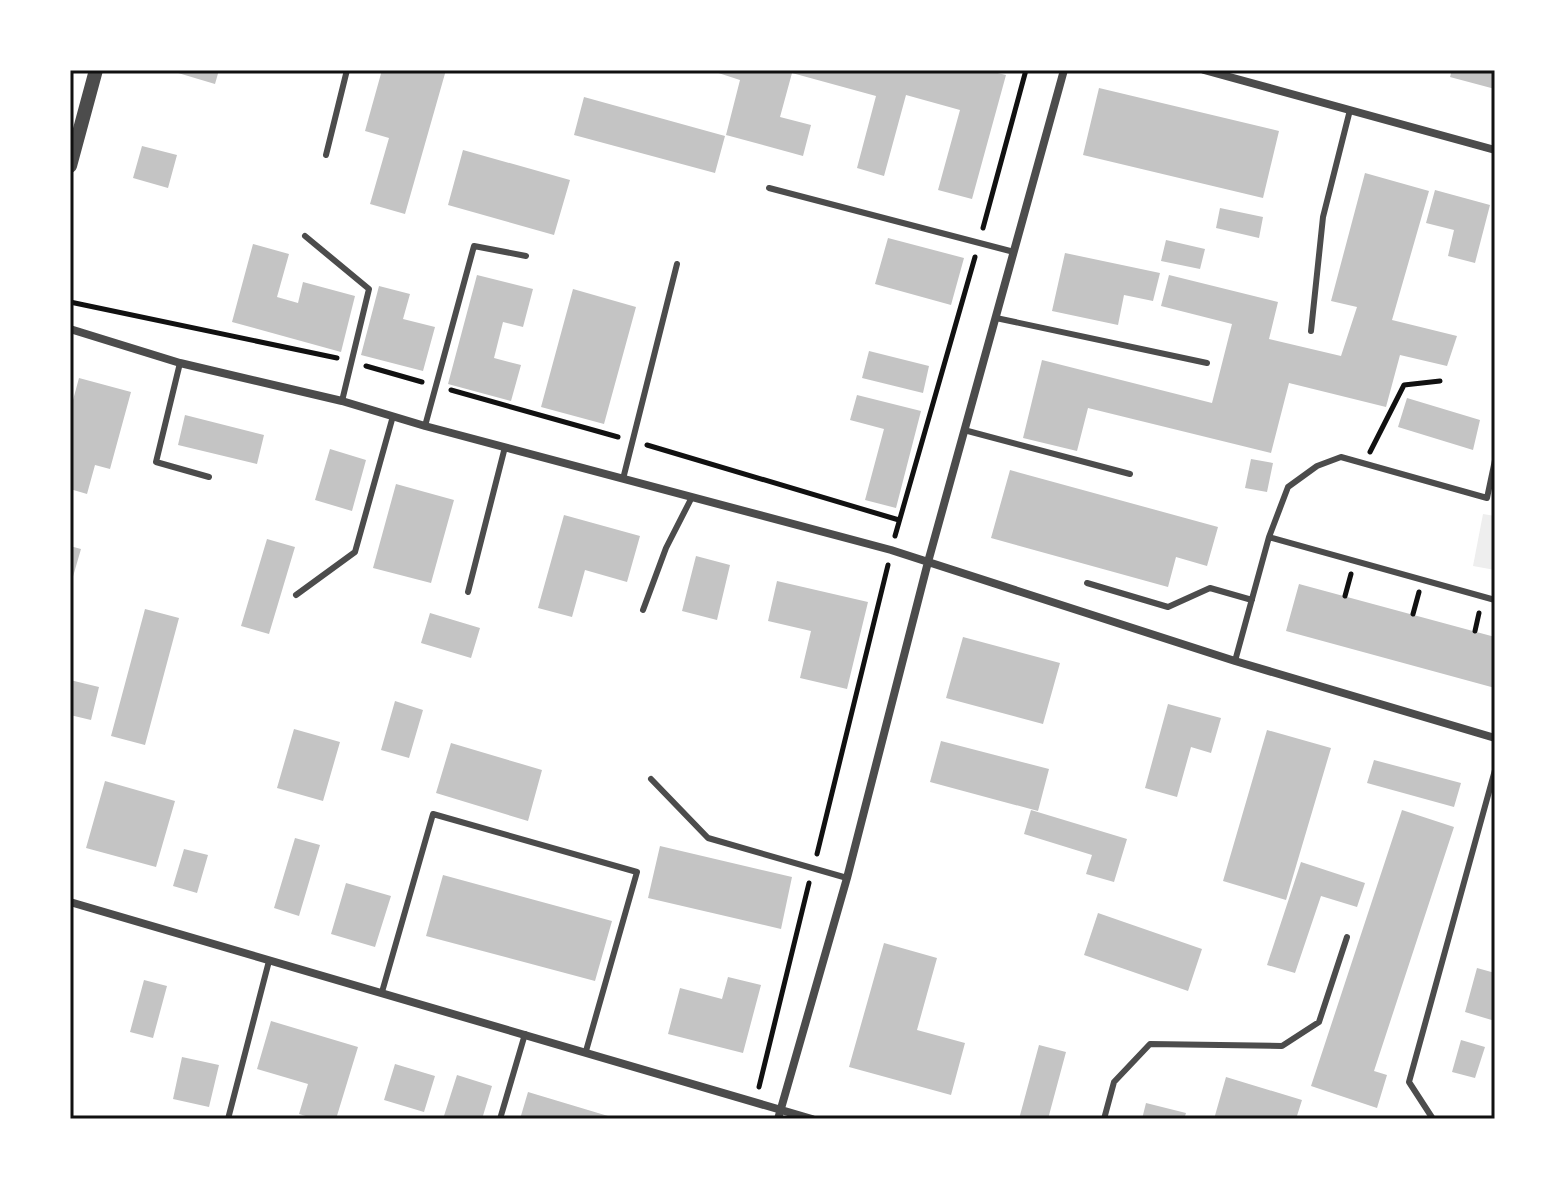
<svg xmlns="http://www.w3.org/2000/svg" width="1565" height="1189" font-family="'PT Sans Narrow',sans-serif">
  <style>
    .green { fill: #eee }
    .building { fill: #c4c4c4 }
    .lines { fill: none; stroke-linecap: round; stroke-linejoin: round }
    .path { stroke: #111; stroke-width: 5 }
    .service { stroke: #4c4c4c; stroke-width: 6 }
    .minor { stroke: #4c4c4c; stroke-width: 8 }
    .tertiary { stroke: #4c4c4c; stroke-width: 14 }
    .neatline { fill: none; stroke: #111; stroke-width: 3 }
  </style>
  <rect width="100%" height="100%" fill="#fff"/>
  <path class="green" d="M1483,514L1495,516V570L1473,566Z"/>
  <path class="building" d="M168,70H219L215,84Z
    M382,70H446L405,214L370,204L389,138L365,131Z
    M709,70H985L1006,75L972,199L938,190L960,110L906,95L884,176L857,168L876,96L792,73L780,117L811,125L803,156L726,135L740,80Z
    M1452,70H1495V89L1450,77Z
    M1099,88L1279,131L1263,198L1083,155Z
    M584,97L725,136L715,173L574,135Z
    M142,146L177,155L168,188L133,178Z
    M463,150L570,180L554,235L448,205Z
    M1365,173L1429,191L1392,320L1457,336L1447,366L1400,355L1386,407L1289,383L1271,453L1088,408L1077,451L1023,438L1042,360L1212,403L1232,324L1161,306L1169,275L1278,302L1269,339L1341,356L1357,307L1331,301Z
    M1435,190L1490,205L1475,263L1448,256L1454,230L1426,223Z
    M1220,208L1263,217L1259,238L1216,228Z
    M888,238L964,258L951,305L875,284Z
    M1166,240L1205,249L1200,269L1161,261Z
    M253,244L289,254L277,297L298,303L303,282L355,296L341,352L232,322Z
    M1065,253L1160,273L1153,301L1124,295L1118,325L1052,311Z
    M477,275L533,289L523,327L503,322L494,358L521,365L511,401L448,384Z
    M379,286L410,294L403,319L435,327L423,371L361,355Z
    M573,289L636,307L604,424L541,407Z
    M869,351L929,366L923,393L862,378Z
    M79,378L131,392L110,469L95,465L87,494L70,489V411Z
    M857,395L921,411L896,508L865,500L884,429L850,420Z
    M1407,398L1480,420L1473,450L1398,427Z
    M185,415L264,435L257,464L178,445Z
    M330,449L366,460L352,511L315,500Z
    M1251,459L1273,463L1267,492L1245,488Z
    M1010,470L1218,527L1207,566L1176,557L1168,587L991,538Z
    M396,484L454,500L431,583L373,568Z
    M564,515L640,536L627,582L585,570L572,617L538,608Z
    M267,539L295,547L269,634L241,626Z
    M70,546L81,549L72,580L70,579Z
    M696,556L730,565L717,620L682,611Z
    M777,581L868,602L847,689L800,678L811,631L768,621Z
    M1299,584L1495,637V688L1286,631Z
    M145,609L179,618L145,745L111,736Z
    M430,613L480,628L471,658L421,643Z
    M963,637L1060,663L1043,724L946,698Z
    M70,680L99,687L91,720L70,715Z
    M395,701L423,710L409,758L381,750Z
    M1168,704L1221,718L1211,753L1191,747L1177,797L1145,788Z
    M294,729L340,742L323,801L277,788Z
    M1267,730L1331,748L1286,900L1223,881Z
    M941,741L1049,769L1038,811L930,782Z
    M451,743L542,770L528,821L436,793Z
    M1374,760L1461,783L1454,807L1367,783Z
    M105,781L175,801L156,867L86,848Z
    M1031,810L1127,839L1114,882L1086,874L1092,855L1024,834Z
    M1402,810L1454,827L1374,1071L1387,1075L1377,1108L1311,1086Z
    M295,838L320,845L299,916L274,908Z
    M660,846L792,877L781,929L648,898Z
    M184,849L208,855L197,893L173,886Z
    M1301,862L1365,883L1357,907L1321,896L1295,973L1267,965Z
    M443,875L612,921L595,981L426,936Z
    M346,883L391,896L375,947L331,934Z
    M1098,913L1202,949L1188,991L1084,955Z
    M884,943L937,958L917,1030L965,1043L951,1095L849,1067Z
    M1477,968L1495,973V1021L1465,1012Z
    M728,977L761,985L743,1053L668,1034L680,988L722,999Z
    M144,980L167,986L153,1038L130,1032Z
    M271,1021L358,1047L336,1119H316L299,1114L308,1084L257,1069Z
    M1461,1040L1485,1047L1475,1078L1452,1072Z
    M1039,1045L1066,1052L1048,1119H1019Z
    M182,1057L219,1065L209,1107L173,1099Z
    M395,1064L435,1076L424,1112L384,1100Z
    M457,1075L492,1086L482,1119H443Z
    M1226,1077L1302,1100L1296,1119H1214Z
    M528,1092L608,1116L607,1119H520Z
    M1146,1103L1186,1113L1184,1119H1142Z"/>
  <g class="lines">
    <path class="path" d="M983,228L1026,70
      M70,302L337,358
      M366,366L422,382
      M451,390L618,437
      M647,445L899,520
      M1370,452L1404,385L1440,381
      M895,536L975,257
      M1345,596L1351,574
      M1413,614L1419,592
      M1475,631L1479,613
      M817,854L888,565
      M759,1087L809,883"/>
    <path class="service" d="M326,155L347,70
      M769,188L1014,252
      M305,236L369,289L342,401
      M996,318L1207,363
      M1311,331L1323,217L1350,110
      M180,363L156,462L209,477
      M425,426L474,246L526,256
      M964,430L1130,474
      M623,479L677,264
      M1269,537L1288,487L1317,466L1341,457L1487,498L1495,460
      M1087,583L1168,607L1210,588L1252,600
      M468,592L505,447
      M296,595L355,552L393,416
      M643,610L666,548L692,497
      M1235,661L1269,537L1495,600
      M651,779L708,838L847,878
      M382,992L433,814L637,872L586,1051
      M228,1119L269,961
      M500,1119L525,1034
      M1104,1119L1114,1082L1150,1044L1282,1046L1319,1022L1347,937
      M1433,1119L1409,1082L1495,770"/>
    <path class="minor" d="M1204,70L1495,150
      M70,329L180,363L342,401L425,426L891,550L1235,661L1495,738
      M70,902L812,1119
      M778,1119L847,878L928,562L1064,70"/>
    <path class="tertiary" d="M70,166L96,70"/>
  </g>
  <rect width="1565" height="1189" fill="none" stroke="#ffffff" stroke-width="144"/>
  <rect x="72" y="72" width="1421" height="1045" class="neatline"/>
</svg>
